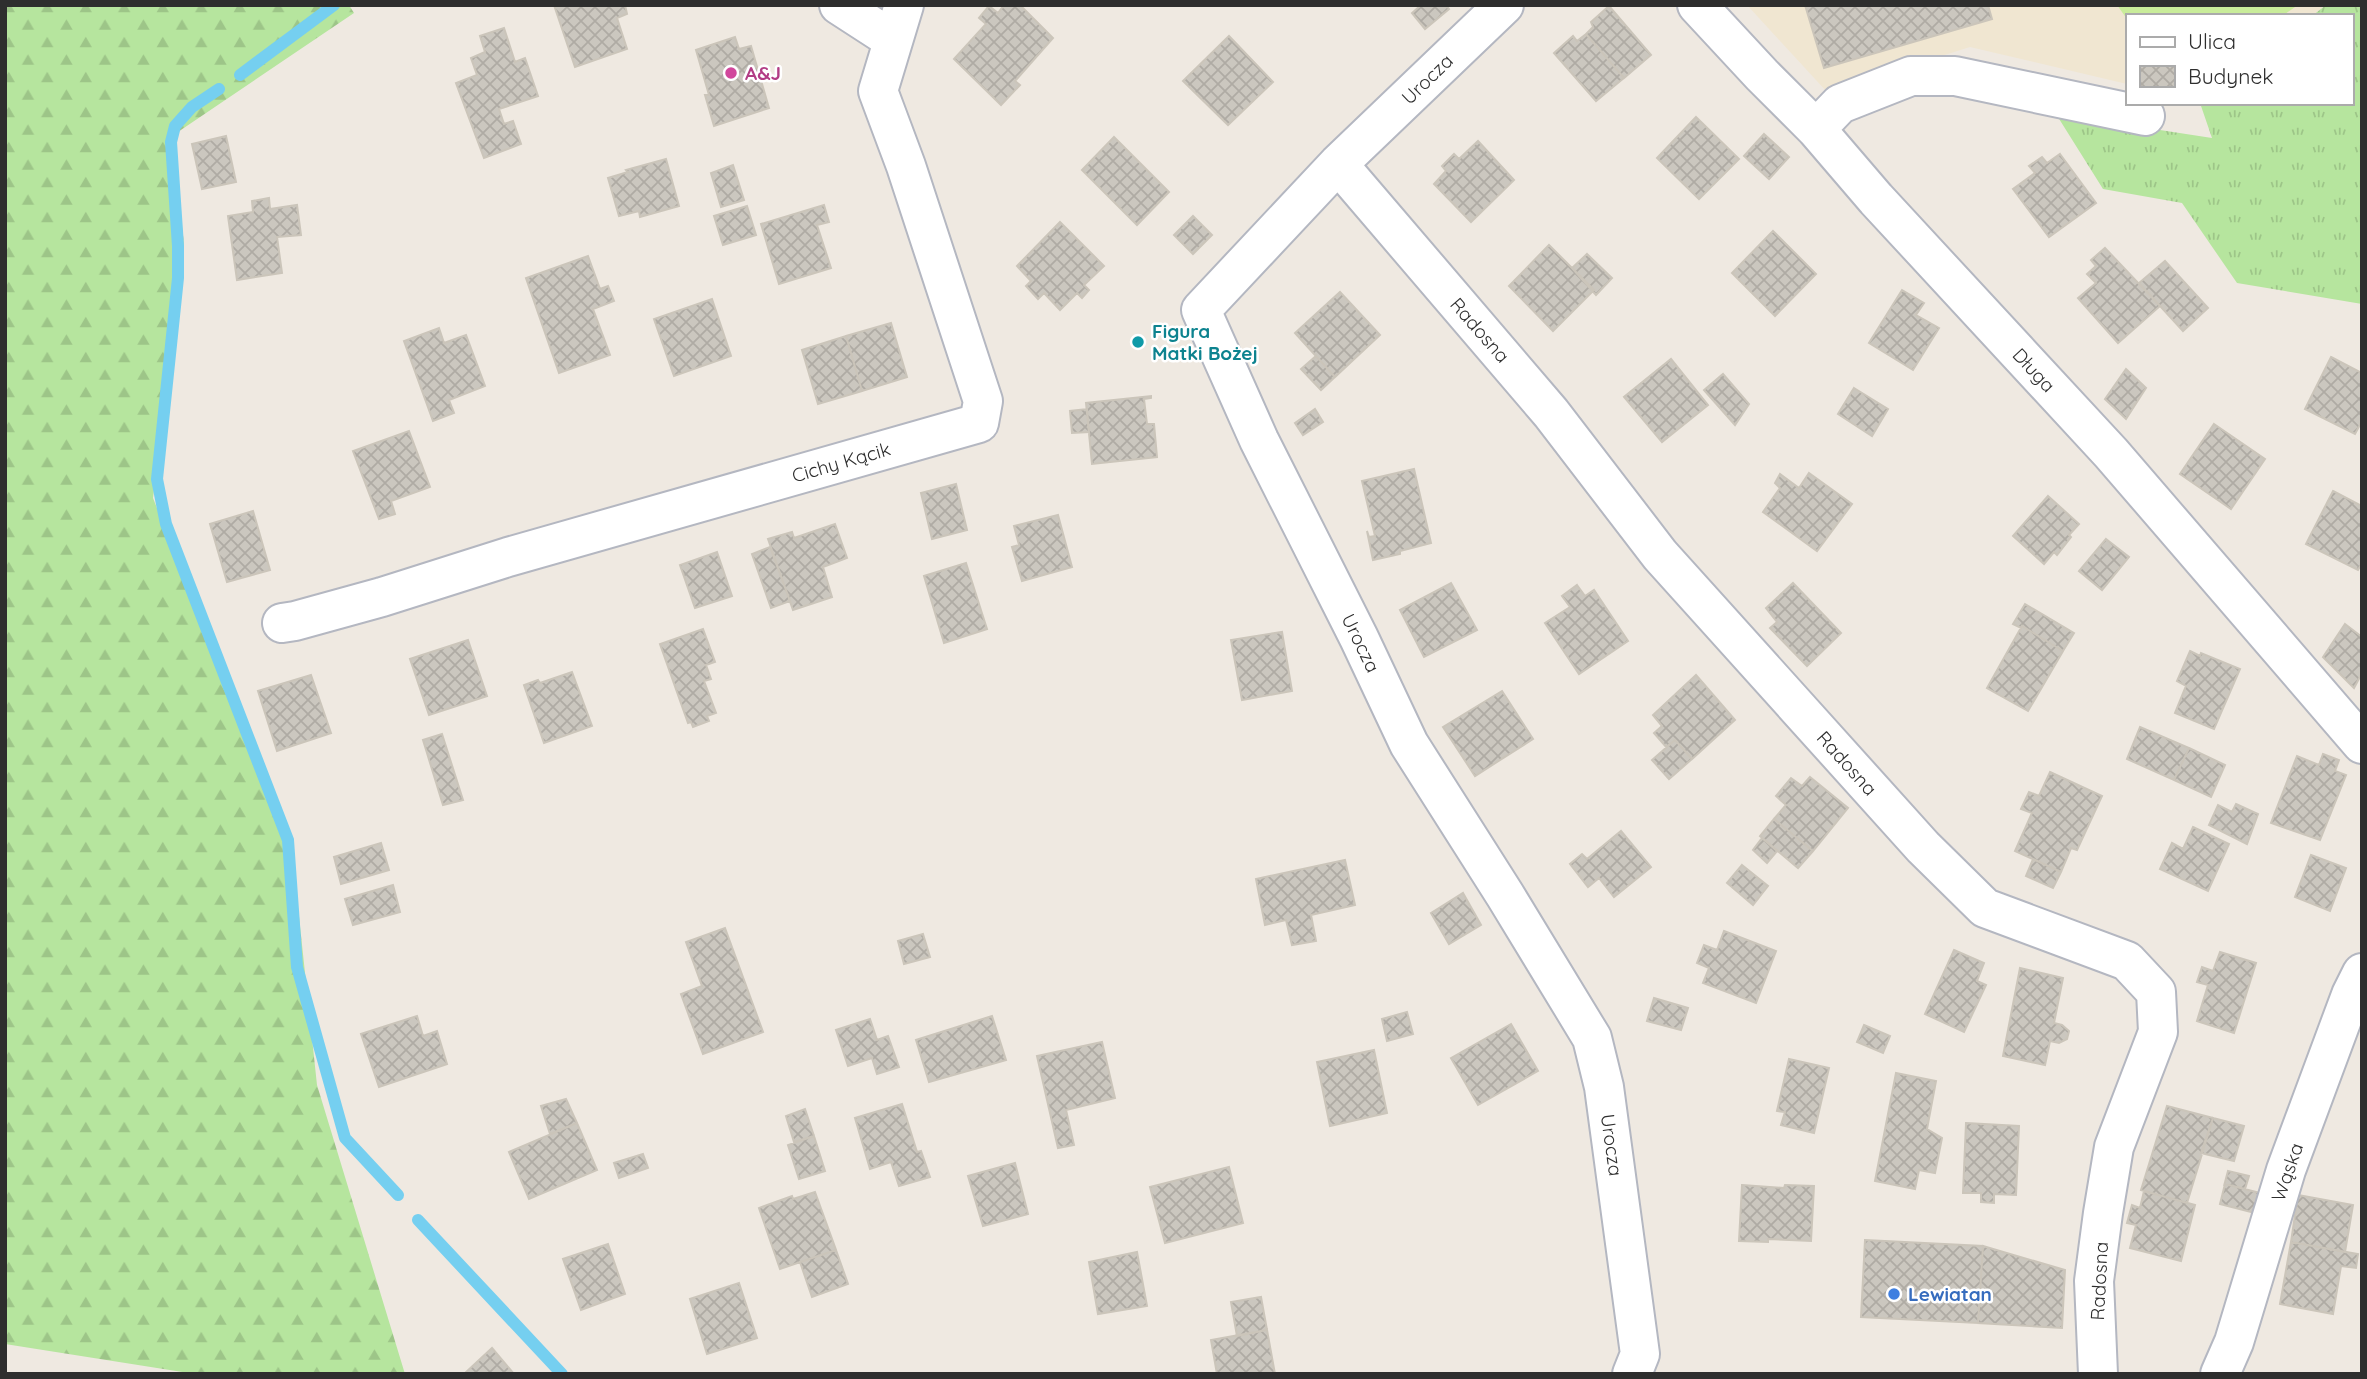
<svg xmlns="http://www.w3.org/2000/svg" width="2367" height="1379" font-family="Quicksand,sans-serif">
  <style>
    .education { fill: #f0e6d1 }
    .grass { fill: url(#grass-tufts) }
    .forest { fill: url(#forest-firs) }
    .pitch { fill: #c9ec9a }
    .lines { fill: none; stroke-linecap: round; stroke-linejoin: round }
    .stream { stroke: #75cff0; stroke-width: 12 }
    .building { fill: url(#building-cross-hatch); stroke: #cbc5ba; stroke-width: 2 }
    .minor-casing { stroke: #b4b7c1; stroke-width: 42 }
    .minor { stroke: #fff; stroke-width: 38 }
    .hotel-dot { fill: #d1479c; stroke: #fff; stroke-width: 2.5 }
    .culture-dot { fill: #0f9aa8; stroke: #fff; stroke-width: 2.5 }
    .shop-dot { fill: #3f7fe0; stroke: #fff; stroke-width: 2.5 }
    .labels { text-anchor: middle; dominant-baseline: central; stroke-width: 5; stroke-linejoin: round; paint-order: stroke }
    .hotel-label { font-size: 19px; font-weight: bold; fill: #b23c85; stroke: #fff; text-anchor: start }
    .street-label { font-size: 19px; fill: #2e2e2e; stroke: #fff }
    .culture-label { font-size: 19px; font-weight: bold; fill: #0d838f; stroke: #fff; text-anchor: start }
    .shop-label { font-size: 19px; font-weight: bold; fill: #366cbe; stroke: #fff; text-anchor: start }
  </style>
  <defs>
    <pattern id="grass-tufts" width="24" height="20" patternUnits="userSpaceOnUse" patternTransform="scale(1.75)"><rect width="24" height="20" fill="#b6e59e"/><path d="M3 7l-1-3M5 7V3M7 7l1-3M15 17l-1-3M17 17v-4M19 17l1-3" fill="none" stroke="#9dc588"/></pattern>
    <pattern id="forest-firs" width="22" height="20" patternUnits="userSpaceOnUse" patternTransform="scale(1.75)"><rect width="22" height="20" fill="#b6e59e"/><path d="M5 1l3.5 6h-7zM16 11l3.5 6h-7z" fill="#9dc588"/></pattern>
    <pattern id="building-cross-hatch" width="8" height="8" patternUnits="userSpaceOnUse" patternTransform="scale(1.75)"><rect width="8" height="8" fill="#cbc7bf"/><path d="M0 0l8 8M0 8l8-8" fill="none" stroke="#afaba4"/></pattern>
  </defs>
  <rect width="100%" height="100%" fill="#efe9e1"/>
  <path class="education" d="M1747,5H2326L2312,16H2127V84L1970,47L1827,92Z"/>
  <path class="grass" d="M2326,5H2362V304L2237,283L2182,203L2103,189L2056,114L2212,138L2200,103H2351V16H2312Z"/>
  <path class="forest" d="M5,5H349L354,13L172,136L184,244L153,498L292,851L317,1085L405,1374H195L5,1344Z"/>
  <path class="pitch" d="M2117,5H2298L2282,16H2127V19Z"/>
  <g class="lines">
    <path class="stream" d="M240,75L334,5
      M219,89L192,107L175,126L171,142L178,246V278L157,479L166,524L288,840L297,967L345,1138L398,1195
      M418,1220L562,1374"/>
  </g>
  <path class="building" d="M554,5H625L627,14L617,18L627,49L575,67Z
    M1004,5H1020L1053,38L1015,81L1020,85L1001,105L954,59L986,24L979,18L989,6L998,13Z
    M1421,5H1446L1449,9L1425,29L1412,13Z
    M1805,5H1988L1992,19L1824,68Z
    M1609,6L1651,55L1624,78L1586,34L1593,27L1591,22Z
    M504,28L515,62L525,58L538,96L499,109L504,124L513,121L521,144L484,158L456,83L477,75L471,58L485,52L480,36Z
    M1586,34L1624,78L1596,101L1554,53L1573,36L1577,41Z
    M1229,36L1273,82L1228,125L1183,81Z
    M735,37L739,49L751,46L769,108L714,126L705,95H709L696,50Z
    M1696,117L1739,159L1699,199L1657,158Z
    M1764,134L1789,157L1769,179L1744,156Z
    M226,136L236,182L202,189L192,144Z
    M1114,137L1169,192L1137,225L1082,170Z
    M1478,141L1514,180L1471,222L1434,184L1446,171L1442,166L1454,154L1459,159Z
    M2060,154L2096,203L2049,237L2013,189L2035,173L2029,166L2042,157L2047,163Z
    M666,159L679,206L640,217L639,211L619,216L608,178L628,172L626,170Z
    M733,165L744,200L721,207L711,173Z
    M269,198L270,209L297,205L301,235L277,237L282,273L237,280L228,216L253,212L252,201Z
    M824,205L829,222L817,225L831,268L779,284L761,224Z
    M747,206L756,235L723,245L714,216Z
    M1193,216L1212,235L1193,254L1174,235Z
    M1060,222L1104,266L1084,285L1089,290L1082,298L1077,293L1060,310L1044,293L1038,299L1026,286L1031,281L1017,266Z
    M1773,231L1816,274L1775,316L1732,273Z
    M1549,245L1594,290L1553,331L1509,286Z
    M2105,248L2160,306L2118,343L2078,298L2096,283L2087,274L2096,266L2091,260Z
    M1587,254L1612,278L1596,295L1572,268Z
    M588,256L600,289L608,286L614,301L593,309L610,355L559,373L526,278Z
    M2165,261L2208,308L2183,331L2139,283Z
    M1902,290L1924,303L1916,315L1939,328L1913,370L1869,343Z
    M1340,292L1380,335L1335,377L1295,333Z
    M712,299L731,356L674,376L654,319Z
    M891,323L907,377L862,391L846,336Z
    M439,328L444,343L466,335L485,386L449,400L454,413L433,421L404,341Z
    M846,336L862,391L818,404L802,350Z
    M1316,356L1335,377L1321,390L1301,369Z
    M2331,357L2362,373V421L2355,434L2305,409Z
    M1671,359L1708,405L1662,442L1624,397Z
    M2126,369L2146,388L2126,419L2105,399Z
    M1723,374L1749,404L1735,425L1704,390Z
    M1854,388L1888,409L1872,436L1838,414Z
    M1151,396V398L1144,399L1147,424H1154L1157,457L1092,464L1086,403Z
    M1087,409L1089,432L1072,433L1070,411Z
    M1315,409L1323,422L1303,435L1295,423Z
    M2214,424L2265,459L2231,509L2180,474Z
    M409,431L430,487L391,501L395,514L379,519L353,451Z
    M1414,469L1431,543L1400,551V554L1373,560L1367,531L1369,537L1375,536L1362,481Z
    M1809,473L1852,504L1817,551L1763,512L1780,488L1775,483L1780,474L1799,488Z
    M956,484L967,530L932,539L921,493Z
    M2333,491L2362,506V563L2358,570L2306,544Z
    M2048,496L2079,524L2069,535L2071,537L2057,555L2054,552L2044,564L2013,536Z
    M253,511L270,570L227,582L210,524Z
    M1058,515L1072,567L1022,581L1012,547L1019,545L1014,526Z
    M835,524L847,558L823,567L832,597L793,610L768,539L792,532L794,538Z
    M2106,539L2129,557L2102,590L2079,571Z
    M770,547L790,601L771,608L752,554Z
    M717,552L732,596L695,608L680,565Z
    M966,563L987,629L944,643L924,576Z
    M1451,583L1477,630L1424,657L1400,610Z
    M1793,583L1841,633L1807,666L1770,628L1777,622L1766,608Z
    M1577,585L1585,596L1594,590L1628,641L1579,674L1545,623L1570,607L1562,596Z
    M2025,604L2074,633L2063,651L2022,626L2021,628L2013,624Z
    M2345,624L2362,637V673L2354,688L2323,657Z
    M2022,626L2063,651L2028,711L1987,688Z
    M703,629L715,662L706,665L711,679L704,681L716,713L707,716L709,721L693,727L691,722L688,723L660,644Z
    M1282,632L1292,691L1242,700L1231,640Z
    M468,640L487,696L429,715L410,659Z
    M2190,651L2200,656L2201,653L2240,669L2214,729L2175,713L2186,686L2177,681Z
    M572,672L592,726L544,743L524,685L538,680L540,683Z
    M311,675L331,733L277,751L258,691Z
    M1696,675L1735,720L1692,759L1675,740L1666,747L1654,733L1662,726L1653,715Z
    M1502,691L1533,739L1475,776L1443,727Z
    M2140,727L2189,748L2174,780L2127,759Z
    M442,734L463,800L443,805L423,740Z
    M1675,740L1692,759L1669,779L1652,760Z
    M2189,748L2225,765L2211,797L2174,780Z
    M2323,754L2339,760L2335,771L2346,775L2320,840L2271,823L2297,756L2319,765Z
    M2050,772L2102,796L2077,850L2071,848L2061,872L2015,851L2032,813L2021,809L2029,792L2039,796Z
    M1810,777L1848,808L1813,851L1774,819L1786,805L1776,796L1791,778L1802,786Z
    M2236,804L2258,814L2247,844L2209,825L2218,805L2232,812Z
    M1774,819L1813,851L1798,868L1760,836Z
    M2193,827L2229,844L2208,891L2160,869L2172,843L2183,849Z
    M1621,831L1651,867L1614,897L1599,878L1588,887L1570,864L1582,854L1587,859Z
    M1762,838L1777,851L1767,863L1753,850Z
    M381,843L389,870L341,884L334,857Z
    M2311,855L2346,868L2330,911L2295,897Z
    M2033,859L2061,872L2053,888L2026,876Z
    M1345,860L1355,905L1311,915L1316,941L1292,945L1286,920L1265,925L1256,879Z
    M1742,865L1768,886L1753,905L1727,883Z
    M393,885L400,912L353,925L345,899Z
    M1463,893L1481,925L1449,944L1431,913Z
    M725,928L763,1032L703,1054L681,994L702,986L686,942Z
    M1724,931L1776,951L1756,1003L1703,983L1709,968L1697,963L1704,945L1717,950Z
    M923,934L930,957L904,964L898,941Z
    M1954,950L1984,963L1977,981L1986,985L1964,1032L1925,1014Z
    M2220,952L2256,963L2234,1033L2197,1021L2208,985L2197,982L2202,967L2213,971Z
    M2020,968L2063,978L2054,1023L2062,1025L2069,1031L2067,1039L2059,1043L2050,1041L2045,1065L2003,1056Z
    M1654,998L1688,1008L1681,1030L1647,1021Z
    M1407,1012L1413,1034L1387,1041L1382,1019Z
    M417,1016L423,1036L437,1031L447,1064L379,1087L361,1034Z
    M992,1016L1006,1060L929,1082L916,1040Z
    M870,1019L877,1040L888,1036L899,1067L877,1074L872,1058L848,1066L836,1030Z
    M1511,1024L1538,1071L1478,1105L1451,1058Z
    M1864,1025L1890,1036L1883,1053L1857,1042Z
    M1102,1042L1115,1098L1066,1110L1074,1145L1058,1148L1037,1056Z
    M1374,1050L1387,1113L1330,1126L1317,1062Z
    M1789,1059L1829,1068L1814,1133L1781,1125L1785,1112L1777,1111Z
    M1896,1073L1936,1081L1927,1129L1942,1138L1935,1173L1919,1170L1915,1189L1875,1181Z
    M566,1099L577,1123L550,1134L541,1106Z
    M902,1104L917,1152L921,1151L930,1177L899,1186L891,1162L870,1169L855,1118Z
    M2167,1106L2213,1118L2187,1203L2141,1190Z
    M805,1109L814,1136L794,1142L786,1116Z
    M2213,1118L2244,1126L2234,1161L2201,1153Z
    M577,1123L597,1170L529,1199L509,1152Z
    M1966,1123L2019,1126L2016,1195L1994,1194V1203L1981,1202V1193H1963Z
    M814,1136L825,1171L799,1179L788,1145Z
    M643,1154L648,1168L619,1178L614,1163Z
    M1015,1163L1028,1214L983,1226L968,1176Z
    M1229,1167L1243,1223L1165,1243L1150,1187Z
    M2228,1171L2249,1176L2245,1189L2225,1184L2224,1186Z
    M2225,1184L2260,1193L2255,1213L2220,1204Z
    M1742,1185L1784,1188L1785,1185L1814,1186L1811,1241L1768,1239V1242L1739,1241Z
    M2144,1191L2195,1205L2181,1261L2130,1248L2136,1225L2127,1223L2132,1205L2140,1208Z
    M815,1192L836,1250L780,1269L759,1208L792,1196L793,1199Z
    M2298,1195L2353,1205L2345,1252L2291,1242Z
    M1865,1240L1983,1246L1978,1323L1861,1317Z
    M2291,1242L2358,1254L2356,1268L2341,1266L2333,1314L2280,1304Z
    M608,1244L625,1294L581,1310L563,1259Z
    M1983,1246L2065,1270L2062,1328L1978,1323Z
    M836,1250L848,1284L812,1297L800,1262Z
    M1137,1252L1147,1306L1098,1314L1089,1262Z
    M739,1283L757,1338L707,1354L690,1299Z
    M1261,1297L1267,1330L1237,1336L1231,1302Z
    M1267,1330L1275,1374H1217L1211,1340Z
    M492,1348L514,1374H464Z"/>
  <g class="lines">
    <defs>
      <path id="minor" d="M839,5L893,40
        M1504,5L1338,164L1201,310L1259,440L1359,638L1409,744L1505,895L1592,1038L1604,1087L1640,1354L1632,1374
        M1697,5L1762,75L1816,129L1876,199L2111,453L2362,744
        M1816,129L1840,104L1911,76H1955L2145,116
        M1338,164L1551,413L1660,555L1923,847L1985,908L2127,961L2156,992L2158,1032L2114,1147L2103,1213L2094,1281L2098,1374
        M282,623L295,621L382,597L508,557L979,423L983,401L906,166L878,91L904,5
        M2220,1374L2234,1342L2286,1170L2351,995L2362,973"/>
    </defs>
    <use href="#minor" class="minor-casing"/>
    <use href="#minor" class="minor"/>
  </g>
  <circle class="hotel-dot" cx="731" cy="73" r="7"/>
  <circle class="culture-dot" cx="1138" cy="342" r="7"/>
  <circle class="shop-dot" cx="1894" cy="1294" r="7"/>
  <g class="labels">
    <g class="hotel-label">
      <text x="745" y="73">A&amp;J</text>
    </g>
    <g class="street-label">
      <text transform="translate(1427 79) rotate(-44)">Urocza</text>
      <text transform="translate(1480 330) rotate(49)">Radosna</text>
      <text transform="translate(2034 370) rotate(47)">Długa</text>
      <text transform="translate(841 462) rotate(-16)">Cichy Kącik</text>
      <text transform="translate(1361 643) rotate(64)">Urocza</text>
      <text transform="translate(1847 763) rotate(48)">Radosna</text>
      <text transform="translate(1612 1145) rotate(82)">Urocza</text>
      <text transform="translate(2287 1172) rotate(-71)">Wąska</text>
      <text transform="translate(2099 1281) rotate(-87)">Radosna</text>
    </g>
    <g class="culture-label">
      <text x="1152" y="331">Figura<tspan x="1152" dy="22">Matki Bożej</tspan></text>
    </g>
    <g class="shop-label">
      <text x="1908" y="1294">Lewiatan</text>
    </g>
  </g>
  <rect width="2367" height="1379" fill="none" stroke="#2e2e2e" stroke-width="14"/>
  <rect x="2126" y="14" width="228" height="91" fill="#ffffff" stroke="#ababab" stroke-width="2"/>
  <rect x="2140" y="37" width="35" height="10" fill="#ffffff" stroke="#ababab" stroke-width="2"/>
  <text x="2188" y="49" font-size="21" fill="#2e2e2e">Ulica</text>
  <rect x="2140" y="66" width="35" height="21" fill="url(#building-cross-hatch)" stroke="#ababab" stroke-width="2"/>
  <text x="2188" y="84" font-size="21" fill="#2e2e2e">Budynek</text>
</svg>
